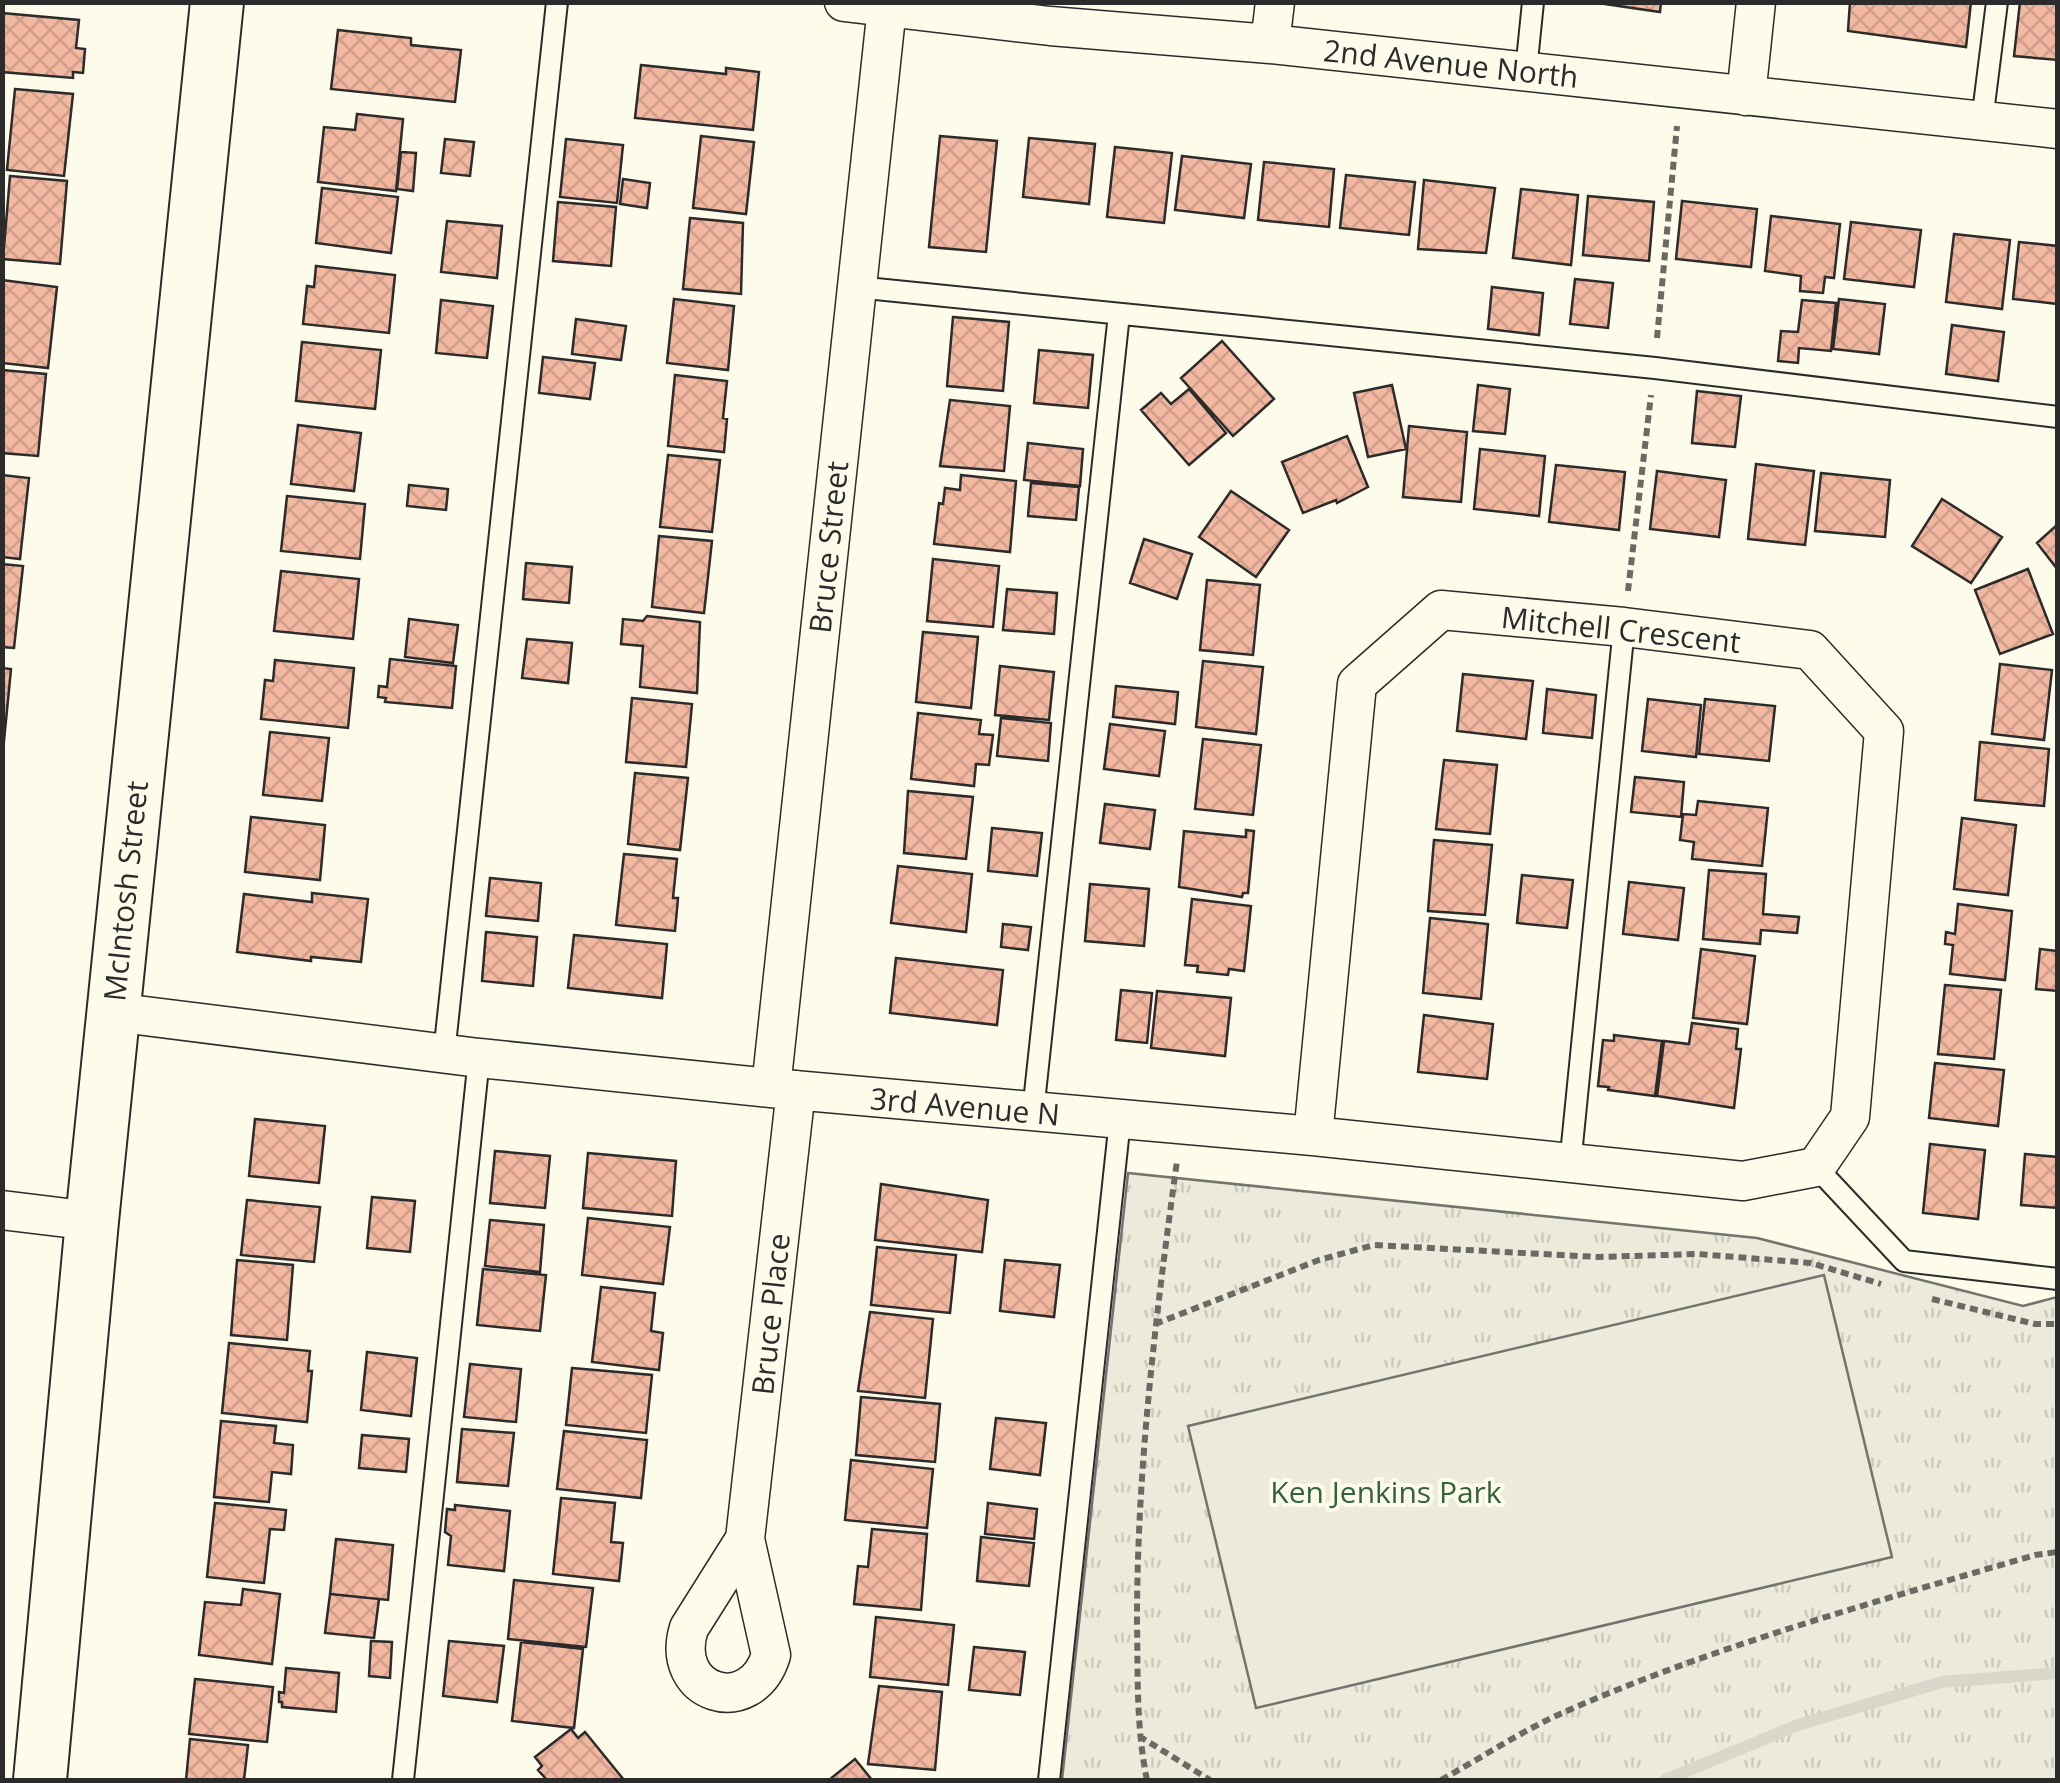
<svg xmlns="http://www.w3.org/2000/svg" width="2060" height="1783" font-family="'Open Sans',sans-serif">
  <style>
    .grass { fill: url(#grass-tufts); stroke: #74746e; stroke-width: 2.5 }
    .garden { fill: #ecebdb; stroke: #74746e; stroke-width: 2.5 }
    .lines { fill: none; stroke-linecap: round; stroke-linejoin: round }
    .stream { stroke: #d8d7c9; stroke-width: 12 }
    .building { fill: url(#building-cross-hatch); stroke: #2b2b2b; stroke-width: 2.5 }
    .lane-casing { stroke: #2b2b2b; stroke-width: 24 }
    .street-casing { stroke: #2b2b2b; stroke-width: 41 }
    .secondary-casing { stroke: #2b2b2b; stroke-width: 56 }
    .path { stroke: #6a6964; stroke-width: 6; stroke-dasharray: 8 5; stroke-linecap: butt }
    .lane { stroke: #fdfbea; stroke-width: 20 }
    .street { stroke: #fdfbea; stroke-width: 38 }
    .secondary { stroke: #fdfbea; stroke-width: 52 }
    .labels { text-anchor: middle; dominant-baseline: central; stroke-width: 8; stroke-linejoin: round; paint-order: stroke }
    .street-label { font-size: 30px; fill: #2b2b2b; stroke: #fdfbea }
    .park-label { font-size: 30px; fill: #34623c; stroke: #fdfbea }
  </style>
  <defs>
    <pattern id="grass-tufts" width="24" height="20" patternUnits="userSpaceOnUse" patternTransform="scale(2.5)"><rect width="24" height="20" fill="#ecebdb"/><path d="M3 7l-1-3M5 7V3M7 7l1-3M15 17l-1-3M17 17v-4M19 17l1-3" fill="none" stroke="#cbcabc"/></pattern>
    <pattern id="building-cross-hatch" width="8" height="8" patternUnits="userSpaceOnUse" patternTransform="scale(2.5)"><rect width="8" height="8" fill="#f2b8a0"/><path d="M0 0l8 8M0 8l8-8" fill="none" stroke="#d09e8a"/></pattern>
  </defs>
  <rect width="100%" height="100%" fill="#fdfbea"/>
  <path class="grass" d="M1128,1173L1757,1238L2023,1306L2057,1297V1780H1062Z"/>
  <path class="garden" d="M1824,1275L1892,1557L1256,1708L1188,1426Z"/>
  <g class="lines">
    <path class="stream" d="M1665,1780L1798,1725L1942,1682L2058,1673"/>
  </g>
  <path class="building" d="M1591,2H1661L1660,12Z
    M1850,2H1971L1966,47L1848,31Z
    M2020,2H2058V60L2014,56Z
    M2,13L79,20L76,48L85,49L83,73L73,72V78L2,72Z
    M338,30L411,38V45L461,50L455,102L331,89Z
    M641,65L726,74V68L759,72L753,130L635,118Z
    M15,89L73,94L64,176L7,170Z
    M357,114L403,119L396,191L318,182L324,127L355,130Z
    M701,136L754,142L746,214L693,208Z
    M940,136L997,141L986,252L929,247Z
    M1029,138L1095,144L1089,204L1023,197Z
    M445,139L474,142L470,176L441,173Z
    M566,139L623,145L617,203L560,197Z
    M1115,147L1172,153L1164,223L1107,217Z
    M401,152L416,153L413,191L397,189Z
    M1182,156L1251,164L1244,218L1175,210Z
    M1264,162L1334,169L1329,227L1258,220Z
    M1346,175L1415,182L1409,235L1340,228Z
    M10,176L67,181L60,264L3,259Z
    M623,179L650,183L647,208L620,204Z
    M1424,180L1495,188L1486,253L1418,249Z
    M322,188L398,197L391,253L316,243Z
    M1521,189L1578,195L1571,265L1513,258Z
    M1588,196L1654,202L1649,261L1583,255Z
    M1682,201L1757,209L1751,267L1676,259Z
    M558,202L616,207L611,266L553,261Z
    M1771,216L1840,224L1834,278L1825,277L1823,293L1800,291L1801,276L1765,271Z
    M690,218L743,223L741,294L683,289Z
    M447,221L502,226L497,278L441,272Z
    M1851,222L1921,230L1914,287L1844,279Z
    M1954,234L2010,240L2002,309L1946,302Z
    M2019,242L2058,246V304L2013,299Z
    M316,266L395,275L389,333L303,324L307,286L314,287Z
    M1575,279L1613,283L1608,328L1570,324Z
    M2,280L57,287L48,368L2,363Z
    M1492,287L1543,293L1539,335L1488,329Z
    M674,299L734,306L728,370L667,363Z
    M1839,299L1885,304L1879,354L1833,349Z
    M441,300L493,306L487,358L436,353Z
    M1802,300L1836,303L1831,351L1799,348L1798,363L1778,361L1781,331L1798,332Z
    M953,317L1009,322L1003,391L947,386Z
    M576,319L626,326L621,360L572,354Z
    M1952,325L2004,332L1998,381L1946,374Z
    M1222,341L1274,399L1233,436L1181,378Z
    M302,342L381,350L375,409L296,401Z
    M1039,350L1093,355L1088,408L1034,403Z
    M543,357L595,363L590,399L539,393Z
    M2,370L46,374L38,456L2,453Z
    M675,375L727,381L723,418L727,419L724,452L668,446Z
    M1392,385L1406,449L1368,457L1354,393Z
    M1478,385L1510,389L1505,434L1473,431Z
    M1189,389L1226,433L1189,465L1141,410L1161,393L1171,404Z
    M1697,391L1741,396L1735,447L1692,443Z
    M950,400L1010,406L1004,471L940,466Z
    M298,425L361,433L354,491L291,484Z
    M1409,426L1467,432L1461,502L1403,497Z
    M1347,436L1368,487L1337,503L1336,500L1303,513L1282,462Z
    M1028,443L1083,449L1080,486L1024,480Z
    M1480,449L1545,456L1539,516L1474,509Z
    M668,455L720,460L712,532L660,527Z
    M1756,464L1814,471L1805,545L1748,539Z
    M1556,465L1625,472L1619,530L1549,522Z
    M1657,471L1726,480L1719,537L1650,529Z
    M1821,473L1890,480L1885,537L1815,531Z
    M2,475L29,478L20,559L2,557Z
    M961,475L1016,481L1010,552L934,544L939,503L943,504L945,488L960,490Z
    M1031,483L1079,487L1076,520L1028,516Z
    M409,485L448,489L446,510L407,506Z
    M1231,491L1289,530L1256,577L1199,537Z
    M287,496L365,504L360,559L281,551Z
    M1942,499L2002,537L1971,583L1912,546Z
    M2058,524V570L2037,543Z
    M659,536L712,541L704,613L652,607Z
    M1144,539L1192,554L1177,599L1130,583Z
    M933,559L999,566L993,627L927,621Z
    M526,563L572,567L569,603L523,599Z
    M2,564L23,566L14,648L2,647Z
    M2028,569L2053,634L2000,654L1975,590Z
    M281,571L359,579L353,639L274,631Z
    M1207,580L1260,585L1253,655L1200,650Z
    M1007,589L1057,593L1054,634L1003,630Z
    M647,616L700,622L697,693L640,687L643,646L621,644L623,619L643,621Z
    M409,619L458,625L453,663L405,657Z
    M923,632L978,637L971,708L916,702Z
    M527,639L572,643L568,683L522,678Z
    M390,659L456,666L452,708L385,702L386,698L378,697L379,686L387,687Z
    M275,660L354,668L348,728L261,719L265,680L273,681Z
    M1203,661L1263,667L1256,734L1196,727Z
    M2000,664L2052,670L2044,740L1992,734Z
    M1000,666L1054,672L1049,720L995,715Z
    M2,668L11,669L3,751H2Z
    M1463,674L1533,681L1526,739L1457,731Z
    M1116,686L1178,692L1175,724L1113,717Z
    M1547,689L1596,695L1592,738L1543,733Z
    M632,698L692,704L686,767L626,762Z
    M1648,699L1701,705L1696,757L1642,751Z
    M1705,699L1775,706L1769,761L1699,754Z
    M918,713L981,720L979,734L993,735L989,765L976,764L974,786L911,779Z
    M1001,718L1051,723L1048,761L997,756Z
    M1110,724L1165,731L1159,776L1104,769Z
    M270,732L329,738L322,801L263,795Z
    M1203,739L1261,745L1253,815L1195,809Z
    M1980,742L2049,749L2044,806L1975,800Z
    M1444,760L1497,765L1490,834L1436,829Z
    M635,773L688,778L680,850L628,844Z
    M1635,777L1684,782L1681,817L1631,812Z
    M908,791L973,797L966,859L904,853Z
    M1698,801L1768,808L1762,866L1692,859L1694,842L1680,840L1683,814L1696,815Z
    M1105,804L1155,810L1150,849L1100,843Z
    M251,817L325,825L320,880L245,872Z
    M1962,818L2016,825L2008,895L1954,889Z
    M992,828L1042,833L1037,876L988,871Z
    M1246,830L1254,831L1248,893H1243L1242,897L1179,887L1184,831L1246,837Z
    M1434,840L1492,845L1485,915L1428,911Z
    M624,854L677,859L673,898H678L675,931L616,925Z
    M898,866L972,874L966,932L891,923Z
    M1709,870L1766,874L1763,914L1799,917L1797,933L1761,930L1760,944L1703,939Z
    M1522,875L1573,880L1567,928L1517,923Z
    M490,878L541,883L538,921L486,916Z
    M1629,882L1684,888L1678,940L1623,934Z
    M1090,884L1149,889L1144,946L1085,941Z
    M312,893L368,899L361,962L311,957V961L237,952L244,894L312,902Z
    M1192,899L1251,906L1244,971L1229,969L1228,975L1197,972L1198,966L1185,965Z
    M1958,904L2012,911L2005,980L1950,974L1953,945L1945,944L1946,932L1955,934Z
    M1430,918L1488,924L1481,999L1423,993Z
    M1003,924L1031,927L1028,950L1001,947Z
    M486,932L537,937L533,986L482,981Z
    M574,935L667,944L662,998L568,988Z
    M1701,949L1755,956L1747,1024L1693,1018Z
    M2040,949L2058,951V991L2036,989Z
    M896,958L1003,970L997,1025L890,1013Z
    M1945,985L2001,990L1994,1059L1938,1054Z
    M1121,990L1152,993L1147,1043L1116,1040Z
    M1157,991L1231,998L1225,1056L1151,1048Z
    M1424,1015L1493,1024L1487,1079L1418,1072Z
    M1692,1023L1738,1029L1736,1049H1741L1734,1108L1657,1096L1664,1041L1689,1044Z
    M1614,1035L1662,1041L1655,1096L1608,1090L1609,1087L1598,1086L1603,1040L1614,1041Z
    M1935,1063L2004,1070L1998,1126L1929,1118Z
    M255,1119L325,1126L319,1183L249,1176Z
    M1930,1144L1985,1150L1978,1219L1923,1213Z
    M495,1151L550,1156L545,1208L490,1203Z
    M588,1153L676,1161L672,1216L583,1208Z
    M2025,1154L2058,1157V1208L2021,1205Z
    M881,1184L988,1200L982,1252L875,1240Z
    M372,1197L415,1201L410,1252L367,1248Z
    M247,1200L320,1207L314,1262L241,1255Z
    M588,1218L670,1227L663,1284L582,1275Z
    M490,1220L544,1225L540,1272L485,1266Z
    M877,1247L956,1255L950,1313L871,1305Z
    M237,1260L293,1265L287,1340L231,1335Z
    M1005,1260L1060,1265L1054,1317L1000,1311Z
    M483,1269L546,1275L540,1331L477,1325Z
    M601,1287L655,1293L651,1331L663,1333L659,1370L592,1362Z
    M870,1312L933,1319L925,1398L858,1391Z
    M229,1343L310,1351L308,1371H312L307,1422L222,1413Z
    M367,1352L417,1358L411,1416L361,1410Z
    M470,1364L521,1369L516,1422L464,1417Z
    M572,1368L652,1375L646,1433L566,1425Z
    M861,1397L940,1404L935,1462L856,1455Z
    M996,1418L1046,1423L1040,1475L990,1469Z
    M221,1421L276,1426L274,1443L293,1445L291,1474L272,1472L269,1502L214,1497Z
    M462,1429L514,1433L508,1486L457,1482Z
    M564,1431L647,1440L641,1498L557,1489Z
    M362,1435L409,1439L406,1472L359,1468Z
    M851,1460L933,1469L927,1528L845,1520Z
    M561,1498L615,1503L611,1542L623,1543L619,1581L553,1574Z
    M215,1503L286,1510L284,1530L270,1529L264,1583L207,1577Z
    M988,1503L1037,1509L1034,1539L985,1534Z
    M455,1505L510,1511L504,1571L448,1565L451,1536L445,1532L447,1509L455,1510Z
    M872,1529L927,1534L921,1610L854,1604L858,1566L868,1567Z
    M981,1537L1034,1543L1029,1586L977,1581Z
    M336,1539L393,1545L388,1600L330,1594Z
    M514,1580L593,1588L586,1647L508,1639Z
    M243,1589L280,1594L272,1664L199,1655L205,1602L241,1605Z
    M330,1594L379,1599L374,1638L325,1633Z
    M876,1617L954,1625L948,1685L870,1677Z
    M371,1641L392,1642L390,1678L369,1676Z
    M449,1641L504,1646L497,1702L443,1696Z
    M521,1642L583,1649L574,1728L512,1721Z
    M974,1647L1025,1652L1020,1695L969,1690Z
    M286,1668L339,1673L336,1712L282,1707V1702H279V1692L284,1693Z
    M195,1679L273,1687L267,1742L189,1734Z
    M879,1686L942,1692L935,1770L868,1764Z
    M571,1729L578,1738L585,1732L624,1780H547L538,1770L542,1766L535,1757Z
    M190,1739L248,1745L244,1780H186Z
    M855,1759L872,1780H829Z"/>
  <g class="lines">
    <defs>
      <path id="lane" d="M1526,71L1533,2
        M1982,121L1997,2
        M856,287L1655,368L2058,417
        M444,1054L557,2
        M1033,1112L1119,314
        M1570,1165L1624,627
        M1816,1167L1904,1261L2058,1279
        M403,1780L479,1058
        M1049,1780L1120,1120"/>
      <path id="street" d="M844,2L1050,26L1270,44L2058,129
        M1270,44L1275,2
        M1746,96L1756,2
        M113,1012L479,1058L771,1088L1313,1136L1743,1181L1816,1167L1850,1117L1884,731L1810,650L1624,627L1441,610L1357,684L1313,1136
        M771,1088L887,7
        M2,1210L92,1221
        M745,1539L689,1628C668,1694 751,1720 771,1655L745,1539L796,1090"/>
      <path id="secondary" d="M40,1780L92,1221L217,2"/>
    </defs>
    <use href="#lane" class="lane-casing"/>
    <use href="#street" class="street-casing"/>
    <use href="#secondary" class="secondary-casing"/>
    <path class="path" d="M1657,338L1677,126
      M1628,591L1651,395
      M1932,1299L2035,1324H2058
      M1155,1324L1319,1260L1374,1245L1598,1257L1698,1254L1811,1263L1881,1284
      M1139,1736L1210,1780
      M1147,1780C1136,1727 1138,1677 1137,1622C1137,1468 1156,1313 1177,1161
      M1441,1780C1481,1758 1520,1732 1562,1713C1714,1646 1875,1602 2035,1555L2058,1552"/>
    <use href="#lane" class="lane"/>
    <use href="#street" class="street"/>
    <use href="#secondary" class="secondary"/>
  </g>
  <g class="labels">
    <g class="street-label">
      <text transform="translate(1451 63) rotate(6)">2nd Avenue North</text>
      <text transform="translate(828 547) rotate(-84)">Bruce Street</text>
      <text transform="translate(1621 629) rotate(6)">Mitchell Crescent</text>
      <text transform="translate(125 891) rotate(-84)">McIntosh Street</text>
      <text transform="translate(965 1106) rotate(5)">3rd Avenue N</text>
      <text transform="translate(770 1314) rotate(-84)">Bruce Place</text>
    </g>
    <g class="park-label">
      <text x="1386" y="1491">Ken Jenkins Park</text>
    </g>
  </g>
  <rect width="2060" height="1783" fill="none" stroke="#2b2b2b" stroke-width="10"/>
</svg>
